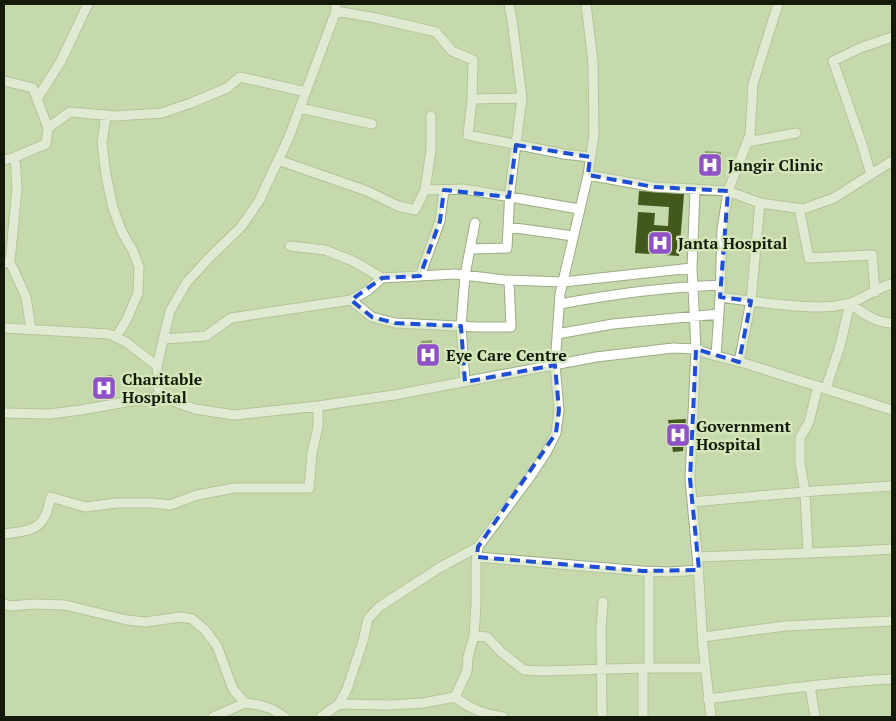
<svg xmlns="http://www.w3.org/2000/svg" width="896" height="721" font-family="'PT Serif',serif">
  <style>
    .building { fill: #43581b }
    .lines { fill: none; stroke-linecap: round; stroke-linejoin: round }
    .minor-casing { stroke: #9bad82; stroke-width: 11 }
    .minor { stroke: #fff; stroke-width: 9 }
    .marked { fill: none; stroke: #1d4ed8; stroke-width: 4; stroke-dasharray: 10 6; stroke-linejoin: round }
    .labels { text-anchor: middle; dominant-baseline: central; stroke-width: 5; stroke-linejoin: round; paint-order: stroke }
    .poi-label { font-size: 16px; font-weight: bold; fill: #141a0a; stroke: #d3e7b9; text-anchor: start }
  </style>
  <rect width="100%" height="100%" fill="#c6d9ad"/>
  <path class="building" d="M705,151L721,152L720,175L704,174Z
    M639,191L684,194L679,256L635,253L638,212L655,213L654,225L668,226L669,207L638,205Z
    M432,340L434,364L423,365L421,341Z
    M112,375L114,394L101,395L99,377Z
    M686,419L683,451L673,452L668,420Z"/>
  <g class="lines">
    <defs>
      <path id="minor" d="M336,11L376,18L436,32L452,51L473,60L472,99L468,135L564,154L590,157
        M4,81L33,88L48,128
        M37,99L61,61L88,4
        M472,99L522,98
        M300,108L372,124
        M106,115L102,143L106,175L113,208L122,232L133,251L139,267L138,293L127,319L116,337
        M747,142L796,133
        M4,160L15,157L46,144L48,128L70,112L115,116L162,113L191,103L227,88L240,77L306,92
        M278,160L367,191L398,206L415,210L425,190L431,150V116
        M588,175L654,187L728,191L760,203L803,209L834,198L892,161
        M871,175L862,144L833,61L860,48L892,37
        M695,189L692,268L696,349L690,479L698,565L703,646L711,717
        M425,190L464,189L579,209
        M799,208L809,258L872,255L875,292
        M508,227L573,236
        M290,246L325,250L353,261L382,278
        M470,249L507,248L510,190L522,98L512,20L509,4
        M10,262L17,188L15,157
        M4,263L10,262L26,297L31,329
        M420,276L440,221L444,190
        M720,297C742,300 764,303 785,305C807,307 829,309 850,303C864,299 879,286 892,284
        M351,300L372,317L395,323L478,327H511L509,280
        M560,304C613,294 667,287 721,285
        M4,328L109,334L126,342L157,366
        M557,334L613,324L719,314
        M164,339L206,336L231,318L351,300L367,291L382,278L455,274L505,280L563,282L692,268
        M716,356L720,297L722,230L728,191L750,135L753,84L778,4
        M739,362L751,301L760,203
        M465,382L461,326L465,275L475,223
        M826,388L840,346L850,303C862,313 876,323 892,323
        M159,396L157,366L170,311L187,282L210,257L241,227L259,201L289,137L336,11V4
        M4,413L49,414L81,410L159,396L195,409L234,415L318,406L394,395L596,357L673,348L696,349L709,354L747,364L892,410
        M692,502L815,491L892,486
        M4,534C19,532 38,532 45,516C48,511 49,503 51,497L85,507L117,503H152L170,505L197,495L234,488H309L312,453L318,427V406
        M808,553L805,492L800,463V438L809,422L818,386
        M477,557L643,571L670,572L699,570
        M698,557L860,551L892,549
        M4,604L10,606L33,604L65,605L127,620L145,622L181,617L192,619L205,630L217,646L233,689L245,703L259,705L272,709L285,717
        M474,636L487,637L501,652L524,670L544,671L643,668H705
        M703,637L785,626L892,621
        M649,668V572
        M810,686L815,717
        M708,699C769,691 831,682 892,679
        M339,704L390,705L423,703L455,697
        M213,717L245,703
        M321,717L339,704L347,689L363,641L368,619L379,607L439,568L478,547
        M503,717C484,714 470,709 455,697L467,671L468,657L474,636L476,604V563L478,547L532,474L547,451L556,433L559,410L555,365L560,294L588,175L594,134L593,62L586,4
        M602,717L601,628L603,602
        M643,717V668"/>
    </defs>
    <use href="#minor" class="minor-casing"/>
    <use href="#minor" class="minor"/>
  </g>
  <path d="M0 0H896V721H0ZM516,145L590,157L588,175L654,187L728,191L720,297L751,301L739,362L696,349L690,479L699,570L643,571L477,557L478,547L556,433L559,410L555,365L465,382L461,326L395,323L372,317L351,300L382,278L420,276L440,221L444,190L509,197Z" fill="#c6d9ad" fill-opacity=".55" fill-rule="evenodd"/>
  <path class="marked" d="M516,145L590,157L588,175L654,187L728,191L720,297L751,301L739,362L696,349L690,479L699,570L643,571L477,557L478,547L556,433L559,410L555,365L465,382L461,326L395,323L372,317L351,300L382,278L420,276L440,221L444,190L509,197Z"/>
  <defs>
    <symbol id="hospital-square" viewBox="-11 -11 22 22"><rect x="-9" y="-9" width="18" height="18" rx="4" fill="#9050c6" stroke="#d3e7b9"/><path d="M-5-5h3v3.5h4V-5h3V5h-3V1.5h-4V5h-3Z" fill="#fff"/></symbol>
  </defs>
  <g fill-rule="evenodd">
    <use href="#hospital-square" x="696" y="151" width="28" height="28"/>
    <use href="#hospital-square" x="646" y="229" width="28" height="28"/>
    <use href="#hospital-square" x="414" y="341" width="28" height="28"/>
    <use href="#hospital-square" x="90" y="374" width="28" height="28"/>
    <use href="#hospital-square" x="664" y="421" width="28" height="28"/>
  </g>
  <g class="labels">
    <g class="poi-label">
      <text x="728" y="165">Jangir Clinic</text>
      <text x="678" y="243">Janta Hospital</text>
      <text x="446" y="355">Eye Care Centre</text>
      <text x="122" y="379">Charitable<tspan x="122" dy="18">Hospital</tspan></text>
      <text x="696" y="426">Government<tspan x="696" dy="18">Hospital</tspan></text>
    </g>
  </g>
  <rect width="896" height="721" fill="none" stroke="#141a0a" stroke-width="10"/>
</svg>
